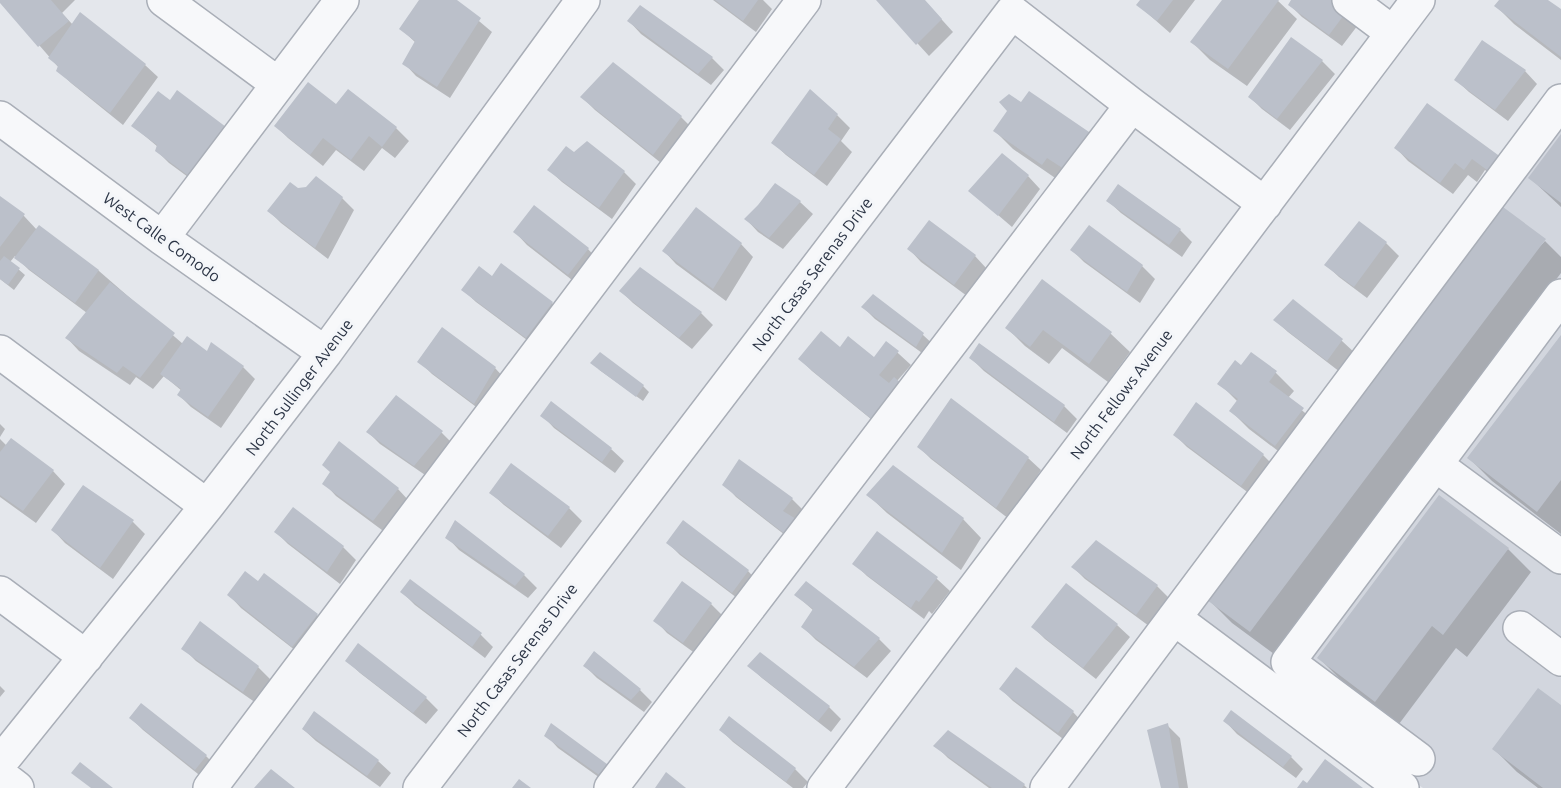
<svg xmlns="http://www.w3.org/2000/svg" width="1561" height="788" font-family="Ubuntu,sans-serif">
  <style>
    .built { fill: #d2d6de }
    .shadow { fill: #0003 }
    .building { fill: #bbc0ca }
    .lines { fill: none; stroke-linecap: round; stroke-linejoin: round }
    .minor-casing { stroke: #a9aeb7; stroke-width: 36 }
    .minor { stroke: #f7f8fa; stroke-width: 33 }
    .labels { text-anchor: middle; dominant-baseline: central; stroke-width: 6; stroke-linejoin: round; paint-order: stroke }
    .street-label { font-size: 16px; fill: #2b3445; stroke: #f4f6f9 }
  </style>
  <rect width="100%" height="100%" fill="#e4e7ec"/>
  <path class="built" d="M1561,129V788H1423L1191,619Z"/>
  <path class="shadow" d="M0,0H75L62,13L73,25L145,65L158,77L123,125L71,83L58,70L59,68Z
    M421,0H454L492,32L450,98L416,76L404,63L416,43L401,29Z
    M713,0H763L772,9L756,32Z
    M878,0H924L953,32L929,56Z
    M1142,0H1195L1170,33L1138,5Z
    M1224,0H1277L1297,19L1247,86L1210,60L1192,42Z
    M1293,0H1329L1358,25L1342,46L1302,17L1290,5Z
    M1501,0H1545L1561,11V60L1514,24L1496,6Z
    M629,21L712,58L724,70L711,85L641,34Z
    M1292,40L1322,61L1335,74L1290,130L1262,109L1250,97Z
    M613,64L681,117L694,130L666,167L595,110L582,97Z
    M1525,71L1537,84L1508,121L1469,92L1456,80Z
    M348,91L396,128L409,141L395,158L382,148L364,171L336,150L323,166L288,138L276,126L336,106Z
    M170,102L203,188L169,163L156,150L158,147L133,126Z
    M1427,105L1511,189L1485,170L1477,182L1468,175L1453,194L1408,161L1396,148Z
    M837,115L850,128L841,141L852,152L827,186L786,155L773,143Z
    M995,131L1091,135L1061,182L1013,149Z
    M1561,137V207L1530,178Z
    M574,154L624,172L636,184L612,219L562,182L549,170Z
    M1028,176L1040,189L1012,227L970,191Z
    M775,185L800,202L813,214L783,249L758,232L746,219L759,206Z
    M298,190L342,198L354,210L328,259L281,223L269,211Z
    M0,198L24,216L37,230L39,227L99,271L183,344L243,367L255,379L221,428L191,407L179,395L182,391L164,376L153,389L136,377L130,385L79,351L67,338L87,313L29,270L15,256L10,262L25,275L14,290L0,279Z
    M1108,201L1180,230L1192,242L1182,257L1121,213Z
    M929,222L975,256L987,269L967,296L921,262L909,249Z
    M1360,223L1386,243L1399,256L1367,298L1339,277L1326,265Z
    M515,232L588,249L600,262L581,287L527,245Z
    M1545,241L1561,257V273L1274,654L1232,623L1209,600Z
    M741,244L753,257L726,301L676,264L664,251Z
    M1072,250L1142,266L1155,279L1140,303L1084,262Z
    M1042,281L1111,334L1130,352L1108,382L1062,348L1049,364L1025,346L1007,328Z
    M463,290L552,303L564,315L539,349L476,302Z
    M621,291L701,313L713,325L692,349L633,303Z
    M873,296L923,335L936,347L929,358L875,319L863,307Z
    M1293,301L1342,341L1355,353L1340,372L1288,332L1275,320Z
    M1561,337V534L1492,481L1469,458Z
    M887,343L911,365L897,381L893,437L812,371L800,359L840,349L874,359Z
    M980,345L1064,406L1077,419L1067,433L984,371L971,358Z
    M419,361L495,368L507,381L487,415L432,374Z
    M1241,367L1276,373L1294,391L1288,398L1321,427L1294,463L1249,429L1231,411L1238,402L1219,383Z
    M598,369L643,386L649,392L643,401Z
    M396,397L442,433L454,445L428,477L380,444L368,432Z
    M542,415L611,449L624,461L615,473L554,428Z
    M0,424L5,429L0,437Z
    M1175,435L1263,455L1275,467L1254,497L1187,447Z
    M0,439L7,446L53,471L65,484L36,523L0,497Z
    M919,447L1028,458L1041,470L1009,519L931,459Z
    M511,465L569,508L582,521L561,548L504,505L491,493Z
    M331,473L398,489L410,502L386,533L336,496L324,483Z
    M724,484L792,499L804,511L803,549L736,497Z
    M868,495L963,519L981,538L961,570L887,513Z
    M293,509L343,547L356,560L340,584L288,544L276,532Z
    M133,522L145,534L113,579L65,543L53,530Z
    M456,522L524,575L537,588L528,598L459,550L447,537Z
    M877,533L937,579L950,591L932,614L929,611L924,619L867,576L854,563Z
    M1096,542L1157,586L1170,599L1149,626L1085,579L1073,567Z
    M668,543L748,571L760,584L745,604L680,555Z
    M1508,549L1531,572L1467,657L1456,648L1399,724L1342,681L1318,657Z
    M411,581L481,635L493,647L485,658L415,605L402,592Z
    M258,583L317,615L329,627L305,658L241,608L229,595Z
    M796,595L879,639L891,651L867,678L816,640L803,627L814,611Z
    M711,604L723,616L696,654L667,633L655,620Z
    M1117,625L1130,637L1096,679L1045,639L1033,627Z
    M183,648L258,667L270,679L256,703L196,661Z
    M347,661L426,698L438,710L426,724L360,673Z
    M585,666L640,690L652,702L644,712L597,678Z
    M749,666L829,707L841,719L831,732L762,678Z
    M1016,669L1073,712L1085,725L1071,745L1013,701L1001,689Z
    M0,686L5,691L0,697Z
    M141,705L206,756L219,769L208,782L143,730L131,718Z
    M1561,707V788H1538L1517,772L1494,749Z
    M315,713L378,761L391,773L380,787L316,741L303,729Z
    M729,719L795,769L808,782L803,788H793L733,742L721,730Z
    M1225,721L1291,757L1303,769L1296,778L1237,734Z
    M1167,725L1180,738L1188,788H1163Z
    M948,732L1024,785L1027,788H989L948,758L936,746Z
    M546,735L610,768L614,788L558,748Z"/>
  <path class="building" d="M0,0H51L69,21L38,47L0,3Z
    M419,0H457L481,18L437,87L402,64L415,41L399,29Z
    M715,0H758L743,21Z
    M876,0H925L942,19L916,45Z
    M1140,0H1173L1157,21L1136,5Z
    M1222,0H1279L1228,69L1190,42Z
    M1291,0H1331L1347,11L1329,35L1288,5Z
    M1499,0H1548L1561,9V57L1494,6Z
    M640,5L713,57L698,74L627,21Z
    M80,12L146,64L110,113L56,71L58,66L48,58Z
    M1291,37L1323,60L1277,119L1248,97Z
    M1482,40L1526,70L1495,110L1454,80Z
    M613,62L682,116L653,155L580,97Z
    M308,82L336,104L348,89L397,127L382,147L369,136L351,160L323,138L310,155L274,126Z
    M810,89L838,114L828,129L841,139L814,175L771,143Z
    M177,90L226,127L190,177L155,151L157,145L131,126L158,91L170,100Z
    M1029,91L1092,134L1067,171L1047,158L1042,165L993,131L1007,111L999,102L1009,94L1021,102Z
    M1427,103L1509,163L1498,178L1472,159L1464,170L1455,163L1440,183L1394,148Z
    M1561,134V203L1528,178Z
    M587,141L625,171L599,208L547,170L566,146L574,152Z
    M1002,153L1029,175L998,216L968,191Z
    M316,176L343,197L315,248L267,211L290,182L298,188L306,187Z
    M775,183L801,201L769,238L744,219L758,205Z
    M1118,184L1181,229L1169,245L1106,201Z
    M0,196L25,214L0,247Z
    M534,205L589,248L568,275L513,232Z
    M696,207L742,243L713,289L662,251Z
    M1503,207L1546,239L1250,632L1207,600Z
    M929,220L976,255L954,285L907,249Z
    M1359,221L1387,242L1354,287L1324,265Z
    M39,225L99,270L75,303L14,258Z
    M1089,225L1143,265L1127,292L1070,250Z
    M4,256L20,268L8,285L0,279V261Z
    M501,263L553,302L526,338L461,290L479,266L492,276Z
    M640,267L702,312L679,338L619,291Z
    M1042,279L1112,332L1089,364L1043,330L1030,347L1005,328Z
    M110,282L175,333L140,378L123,366L117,373L65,338Z
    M873,294L924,333L916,347L861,307Z
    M1293,299L1343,339L1327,361L1273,320Z
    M442,327L496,367L474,404L417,362Z
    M821,331L840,347L848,336L874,357L886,341L899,351L879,375L889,383L894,377L909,390L880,426L798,359Z
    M1561,335V480L1537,512L1467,458Z
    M187,336L207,351L211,342L244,366L208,417L177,395L181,389L160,374Z
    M979,343L1065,405L1054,422L969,358Z
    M600,352L644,385L636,397L590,363Z
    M1251,352L1277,371L1269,382L1304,408L1275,446L1229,411L1238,399L1217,384L1235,360L1241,365Z
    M396,395L443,431L414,466L366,432Z
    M951,398L1029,457L996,508L917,447Z
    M551,401L612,448L602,462L540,416Z
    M1196,402L1264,454L1241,486L1173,435Z
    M11,438L54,470L23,511L0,495V452Z
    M339,441L399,488L373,521L322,484L330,472L322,465Z
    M739,459L793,498L783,511L801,522L790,538L722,485Z
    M511,463L570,507L548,536L489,493Z
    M893,465L964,518L942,553L866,495Z
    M83,485L134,520L100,568L51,530Z
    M1439,495L1509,548L1443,635L1432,626L1375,702L1317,658Z
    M293,507L344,546L327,572L274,532Z
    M455,520L525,574L515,586L445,538Z
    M683,520L749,570L732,593L666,543Z
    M877,531L938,577L919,602L916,600L911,608L852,564Z
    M1096,540L1158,585L1136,615L1071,567Z
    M245,571L258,581L264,573L318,614L292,647L227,595Z
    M410,579L482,633L472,647L400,592Z
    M682,581L712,603L683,643L653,621Z
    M806,581L880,638L854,667L801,627L813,609L794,595Z
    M1066,583L1118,624L1083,668L1031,627Z
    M200,621L259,666L243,692L181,649Z
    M358,643L427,697L413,713L345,661Z
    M594,651L641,689L631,700L583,666Z
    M760,652L830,706L818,721L747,666Z
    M1016,667L1074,711L1058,733L999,689Z
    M1538,688L1561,705V788H1543L1492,749Z
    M141,703L207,755L195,770L129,718Z
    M1231,710L1292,756L1283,767L1223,721Z
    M314,711L379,760L367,776L302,729Z
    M729,716L796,768L786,782L719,730Z
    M551,723L611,767L602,777L544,736Z
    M1168,723L1179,788H1161L1147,730Z
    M948,730L1025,784L1022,788H992L933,746Z
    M1325,759L1363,788H1297L1303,780L1307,783Z
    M80,762L113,788H91L71,773Z
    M271,769L295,788H254Z
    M666,772L686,788H655Z
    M519,779L531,788H512Z"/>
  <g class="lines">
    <defs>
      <path id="minor" d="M164,0L278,84
        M1349,0L1393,33
        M0,118L162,238L325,353
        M162,238L342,0
        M0,352L207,506
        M1436,465L1561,557
        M0,593L86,657
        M1174,618L1402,788
        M1520,628L1561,659
        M1418,759L1288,662L1561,296
        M0,763L207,506L325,353L583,0
        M0,775L17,788
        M210,788L804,0
        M420,788L1012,12L1132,105L1265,204
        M611,788L1132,105
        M824,788L1418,0
        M1047,788L1561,101"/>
    </defs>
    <use href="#minor" class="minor-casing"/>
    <use href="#minor" class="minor"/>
  </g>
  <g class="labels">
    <g class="street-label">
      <text transform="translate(162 237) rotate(36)">West Calle Comodo</text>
      <text transform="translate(812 274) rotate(-53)">North Casas Serenas Drive</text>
      <text transform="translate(299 387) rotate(-53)">North Sullinger Avenue</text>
      <text transform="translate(1121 394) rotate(-53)">North Fellows Avenue</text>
      <text transform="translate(517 660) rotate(-53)">North Casas Serenas Drive</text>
    </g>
  </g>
</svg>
